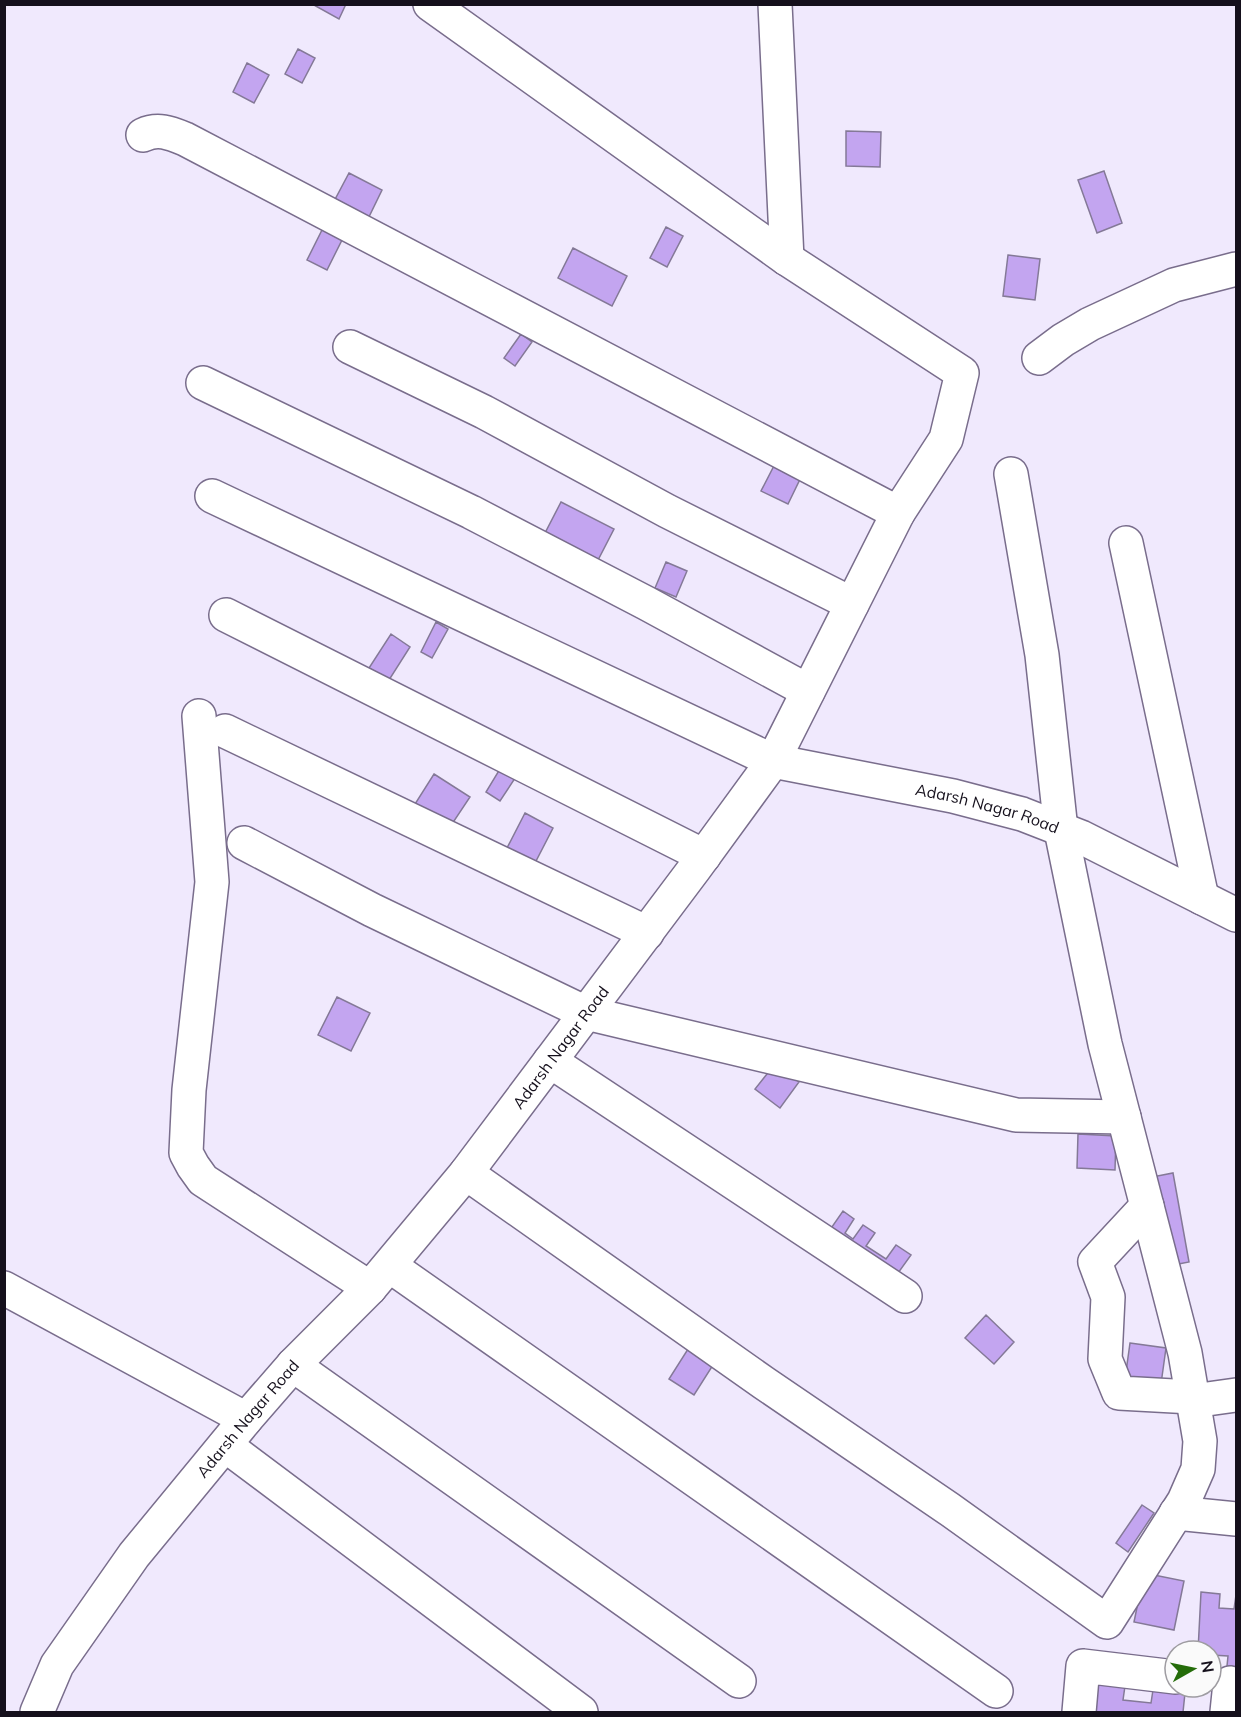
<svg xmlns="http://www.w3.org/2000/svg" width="1241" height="1717" font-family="Mulish,sans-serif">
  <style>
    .building { fill: #c3a5f0; stroke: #847997; stroke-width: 1.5 }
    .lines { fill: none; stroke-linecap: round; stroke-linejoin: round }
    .minor-casing { stroke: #796d8c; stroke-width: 36 }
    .minor { stroke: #fff; stroke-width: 33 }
    .labels { text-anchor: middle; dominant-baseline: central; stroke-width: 5; stroke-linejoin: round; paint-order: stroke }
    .street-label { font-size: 16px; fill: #15101c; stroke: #fafafa }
  </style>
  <rect width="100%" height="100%" fill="#f0e9fd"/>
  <path class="building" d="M312,4H346L339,19Z
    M298,49L315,58L302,83L285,74Z
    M247,63L269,75L254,103L233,92Z
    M846,131L881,132L880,167L846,166Z
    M1104,171L1122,223L1097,233L1078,180Z
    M349,173L382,190L365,225L331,207Z
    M327,220L347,230L327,270L307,260Z
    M666,227L683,236L667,267L650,258Z
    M573,248L627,276L612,306L558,278Z
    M1008,255L1040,259L1035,300L1003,296Z
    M521,334L532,342L515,366L504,358Z
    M778,458L804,471L788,504L761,491Z
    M561,502L614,529L597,562L544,535Z
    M666,562L687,571L676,597L655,588Z
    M436,622L448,629L432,658L421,652Z
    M391,634L410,647L389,680L369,668Z
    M506,759L521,769L500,801L486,792Z
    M434,774L470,797L450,827L415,804Z
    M525,813L553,828L535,863L507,848Z
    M337,997L370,1013L351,1051L318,1035Z
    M775,1064L799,1082L780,1108L755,1089Z
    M1078,1134L1116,1136L1115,1170L1077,1168Z
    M1173,1173L1189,1262L1163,1267L1147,1178Z
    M843,1211L854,1219L845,1233L853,1239L863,1225L875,1233L866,1246L886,1259L896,1245L911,1255L893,1280L827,1234Z
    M986,1315L1014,1342L994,1364L965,1338Z
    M695,1338L720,1354L694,1395L669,1379Z
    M1130,1343L1166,1348L1161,1384L1125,1379Z
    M1142,1505L1154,1513L1128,1552L1116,1543Z
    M1144,1573L1184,1581L1174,1630L1134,1622Z
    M1201,1592L1220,1594L1219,1608L1234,1609L1236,1595V1667L1227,1666L1228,1656L1211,1655V1658V1651H1198Z
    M1093,1683L1125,1686L1123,1700L1151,1703L1153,1690L1185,1693L1183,1712H1090Z"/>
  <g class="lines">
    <defs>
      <g id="minor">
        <path d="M775,4L787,259"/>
        <path d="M143,135C158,128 170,133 185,139L898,513"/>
        <path d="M350,347L484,412L667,511L852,604"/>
        <path d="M1039,358L1063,340L1090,324L1174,285L1236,269"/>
        <path d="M203,383L471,512L646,603L808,691"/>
        <path id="s1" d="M212,496L773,761L953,796L1022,814L1081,837L1236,915"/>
        <path d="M1126,543L1202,898"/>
        <path d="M226,615L704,856"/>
        <path d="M199,716L212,882L189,1090L186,1153L193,1166L203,1180L370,1288"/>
        <path d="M225,731L647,933"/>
        <path d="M244,843L372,910L586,1013L1016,1115L1124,1117"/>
        <path d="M550,1061L905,1296"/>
        <path d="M466,1173L764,1383L949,1509L1107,1622L1184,1501L1198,1469L1200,1441L1185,1353L1105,1044L1061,830L1042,655L1011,474"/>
        <path d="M1147,1206L1095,1262L1108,1297L1105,1359L1119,1393L1192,1397"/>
        <path d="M390,1266L996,1691"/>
        <path d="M4,1288L246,1419"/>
        <path d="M293,1365L739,1681"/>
        <path d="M1193,1401L1236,1395"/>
        <path d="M225,1445L581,1712"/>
        <path d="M1176,1513L1236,1519"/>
        <path id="s2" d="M37,1712L57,1665L134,1555L246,1419L293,1365L370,1288L466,1173L695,868L773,761L898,513L946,439L962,373L787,259L430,4"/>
        <path d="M1079,1712L1083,1666L1175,1677"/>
        <path d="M1227,1712L1230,1683"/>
      </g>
    </defs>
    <use href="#minor" class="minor-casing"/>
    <use href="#minor" class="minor"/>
  </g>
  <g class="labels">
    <g class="street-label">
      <text stroke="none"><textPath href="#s1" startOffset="840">Adarsh Nagar Road</textPath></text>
      <text stroke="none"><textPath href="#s2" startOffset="849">Adarsh Nagar Road</textPath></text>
      <text stroke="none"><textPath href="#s2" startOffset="363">Adarsh Nagar Road</textPath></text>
    </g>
  </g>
  <rect width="1241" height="1717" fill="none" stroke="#15101c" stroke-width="12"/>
  <g transform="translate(1193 1669) rotate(81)"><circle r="28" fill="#fafafa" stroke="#9e9ca1" stroke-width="1.5"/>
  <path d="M0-4.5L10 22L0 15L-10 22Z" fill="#246c09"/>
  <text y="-9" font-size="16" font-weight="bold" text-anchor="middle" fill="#15101c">N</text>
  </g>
</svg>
